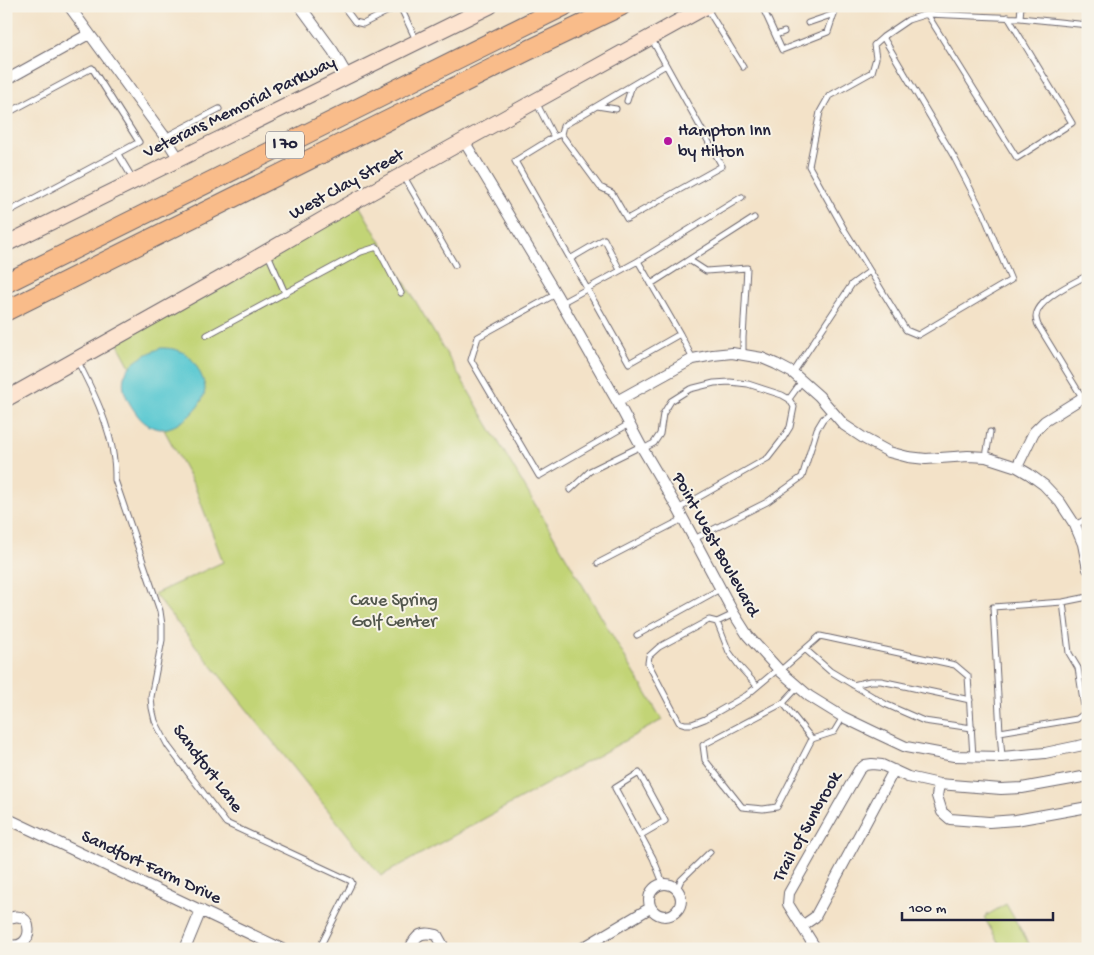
<svg xmlns="http://www.w3.org/2000/svg" width="1094" height="955" font-family="'Gochi Hand',sans-serif">
  <style>
    .green { fill: #c2d476; stroke: #727b58 }
    .water { fill: #5cc9d2; stroke: #3f7686 }
    .lines { fill: none; stroke-linecap: round; stroke-linejoin: round }
    .lane-casing { stroke: #6b656c; stroke-width: 7 }
    .street-casing { stroke: #6b656c; stroke-width: 12 }
    .secondary-casing { stroke: #6b656c; stroke-width: 17 }
    .highway-casing { stroke: #6b656c; stroke-width: 21 }
    .lane { stroke: #fff; stroke-width: 5 }
    .street { stroke: #fff; stroke-width: 10 }
    .secondary { stroke: #fde4d0; stroke-width: 15 }
    .highway { stroke: #f9bc8a; stroke-width: 19 }
    .poi-dot { fill: #b5179e; stroke: #f7f3e8; stroke-width: 2 }
    .labels { text-anchor: middle; dominant-baseline: central; stroke-width: 4; stroke-linejoin: round; paint-order: stroke }
    .shield { fill: #f7f3e8; stroke: #62616f; stroke-width: 1 }
    .shield-label { font-size: 16px; font-weight: bold; fill: #22223b }
    .street-label { font-size: 18px; fill: #22223b; stroke: #f7f3e8 }
    .poi-label { font-size: 18px; fill: #22223b; stroke: #f7f3e8; text-anchor: start }
    .park-label { font-size: 18px; fill: #52574d; stroke: #f7f3e8 }
  </style>
  <rect width="100%" height="100%" fill="#f7f3e8"/>
  <filter id="ink" filterUnits="userSpaceOnUse"><feTurbulence type="fractalNoise" baseFrequency=".02" numOctaves="2"/><feDisplacementMap in="SourceGraphic" scale="10" xChannelSelector="R" yChannelSelector="G"/><feConvolveMatrix kernelMatrix="1 2 1 2 8 2 1 2 1" color-interpolation-filters="sRGB"/></filter>
  <filter id="wash" filterUnits="userSpaceOnUse"><feTurbulence type="fractalNoise" baseFrequency=".0096" numOctaves="4" result="noise"/><feDisplacementMap in="SourceGraphic" scale="20" xChannelSelector="R" yChannelSelector="G"/><feGaussianBlur stdDeviation="1.12" result="paint"/><feColorMatrix in="noise" values="0 0 0 0 0 0 0 0 0 0 0 0 0 0 0 0 0 1.4 0 .05"/><feComposite in="paint" operator="in"/></filter>
  <g filter="url(#wash)">
    <rect width="100%" height="100%" fill="#f3e2c8"/>
    <path class="green" d="M356,200L662,720L381,876L154,594L223,562L195,487L113,335Z
      M1006,904L1032,949H1002L984,917Z"/>
    <path class="water" d="M161,348C179,348 190,353 198,369C201,375 204,380 205,387C206,406 179,429 161,429C151,429 141,421 136,413C111,379 125,362 161,348Z"/>
  </g>
  <g filter="url(#ink)">
    <g class="lines">
      <defs>
        <path id="lane" d="M343,6L355,22L363,24L398,6
          M400,6L416,40
          M762,6L782,50L828,32L834,14L833,6
          M927,6V14L1020,18L1088,25
          M706,7L743,67
          M765,12L775,8
          M1020,18L1021,6
          M808,23L834,14
          M776,35L784,32
          M627,101L632,85
          M536,102L554,137L515,161L629,363L680,334L693,359
          M597,106L616,109
          M6,114L92,68L139,142L6,213
          M561,134L563,126L666,65
          M165,137L219,109
          M554,137L561,134L600,187L612,193L627,219L722,166L651,38
          M118,154L133,179
          M403,175L455,265
          M570,259L604,239L620,270
          M689,260L706,271L747,268L743,338V354
          M638,261L742,197
          M870,271L844,229L809,166L820,112L829,96L872,72L876,58L874,45L883,37
          M1088,275C1073,283 1037,299 1036,317C1036,320 1037,322 1038,325L1088,407
          M651,284L754,218
          M285,293L361,252L377,247L401,293
          M556,294L478,337L471,360L539,476L629,424
          M561,303L638,261L680,334
          M207,335L285,293L267,252
          M77,360C93,391 110,425 114,460C115,466 115,473 115,480L160,611L162,625V640L151,697L152,708L155,721L168,746L226,823L351,881L352,883L319,949
          M793,373L852,284L870,271L906,330L918,335L1011,280L983,213L954,157L883,37L908,20L927,14L1017,158L1072,123L1008,17
          M789,399L802,381
          M643,449L654,443L660,434L663,414L671,401L690,389L714,383L730,382L748,384L782,395L789,399L794,407L790,427L782,440L768,458L678,509
          M986,457L990,432
          M570,490L590,471L641,446
          M1075,525L1088,518
          M694,539L767,502L802,477L817,429L823,419L831,412
          M598,563L683,519
          M1063,602L1069,653L1078,668L1085,713L1077,719L1000,732L993,607L1063,602L1088,597
          M734,614L717,622L709,620L659,647L649,656L648,663L679,722L685,724H692L705,719L747,695L778,669
          M717,622L729,652L740,667L757,686
          M637,635L720,589
          M805,649L830,671L885,704L924,721L972,728
          M780,671L820,636L955,665L968,676L973,757
          M853,685L870,681H881L970,700
          M798,687L783,703L703,745L705,760L742,807L763,809L777,807L812,739L834,732L843,717
          M783,703L812,739
          M1000,732L1002,757
          M641,835L665,821L639,773L615,788L653,858L663,883
          M677,889L681,880L710,852"/>
        <path id="street" d="M69,6L165,137L179,159
          M300,6L333,51L348,77
          M6,80L89,34
          M464,141L556,294L617,401L641,446L678,509L734,614L748,636L780,671L809,696L843,717L872,731L906,747L954,756L1002,757L1045,753L1088,744
          M617,401L693,359L713,355L732,353L762,358L776,364L793,373L819,396L844,425L865,439L889,452L908,457L926,459L968,456L986,457L1017,467L1029,474L1044,485L1060,502L1075,525L1083,544L1088,569
          M1017,467L1034,432L1045,421L1082,398
          M939,784L937,796L942,812L950,819L989,822L1016,820L1088,807
          M6,818L282,949
          M649 900a16 16 0 1 1 32 0a16 16 0 1 1-32 0Z
          M6,920C35,903 37,955 6,944
          M802,926L815,917L894,770
          M185,949L201,910
          M410,949C416,934 422,931 437,935L442,944L443,949
          M581,949L650,908
          M816,949L788,904L789,893L859,770L865,765L872,764L882,765L908,777L939,784L1001,789L1022,788L1088,776"/>
        <path id="secondary" d="M6,244L490,6
          M6,399L220,279L348,205L707,6"/>
        <path id="highway" d="M6,283L564,6
          M6,311L527,51L621,6"/>
      </defs>
      <use href="#lane" class="lane-casing"/>
      <use href="#street" class="street-casing"/>
      <use href="#secondary" class="secondary-casing"/>
      <use href="#highway" class="highway-casing"/>
      <use href="#lane" class="lane"/>
      <use href="#street" class="street"/>
      <use href="#secondary" class="secondary"/>
      <use href="#highway" class="highway"/>
    </g>
  </g>
  <circle class="poi-dot" cx="668" cy="141" r="5"/>
  <g class="labels">
    <rect class="shield" x="266" y="131.5" width="38" height="27" rx="4"/>
    <g class="shield-label">
      <text x="285" y="145">I 70</text>
    </g>
    <g class="street-label">
      <text transform="translate(240 108) rotate(-26)">Veterans Memorial Parkway</text>
      <text transform="translate(347 185) rotate(-29)">West Clay Street</text>
      <text transform="translate(715 545) rotate(61)">Point West Boulevard</text>
      <text transform="translate(207 769) rotate(53)">Sandfort Lane</text>
      <text transform="translate(808 827) rotate(-61)">Trail of Sunbrook</text>
      <text transform="translate(151 868) rotate(25)">Sandfort Farm Drive</text>
    </g>
    <g class="poi-label">
      <text x="678" y="131">Hampton Inn<tspan x="678" dy="21">by Hilton</tspan></text>
    </g>
    <g class="park-label">
      <text x="394" y="601">Cave Spring<tspan x="394" dy="21">Golf Center</tspan></text>
    </g>
  </g>
  <rect width="1094" height="955" fill="none" stroke="#f7f3e8" stroke-width="25"/>
  <path d="M902 912v8h151v-8" fill="none" stroke="#22223b" stroke-width="2.5"/>
  <text x="909" y="912" font-size="15" fill="#22223b" stroke="#f7f3e8" stroke-width="4" paint-order="stroke">100 m</text>
</svg>
